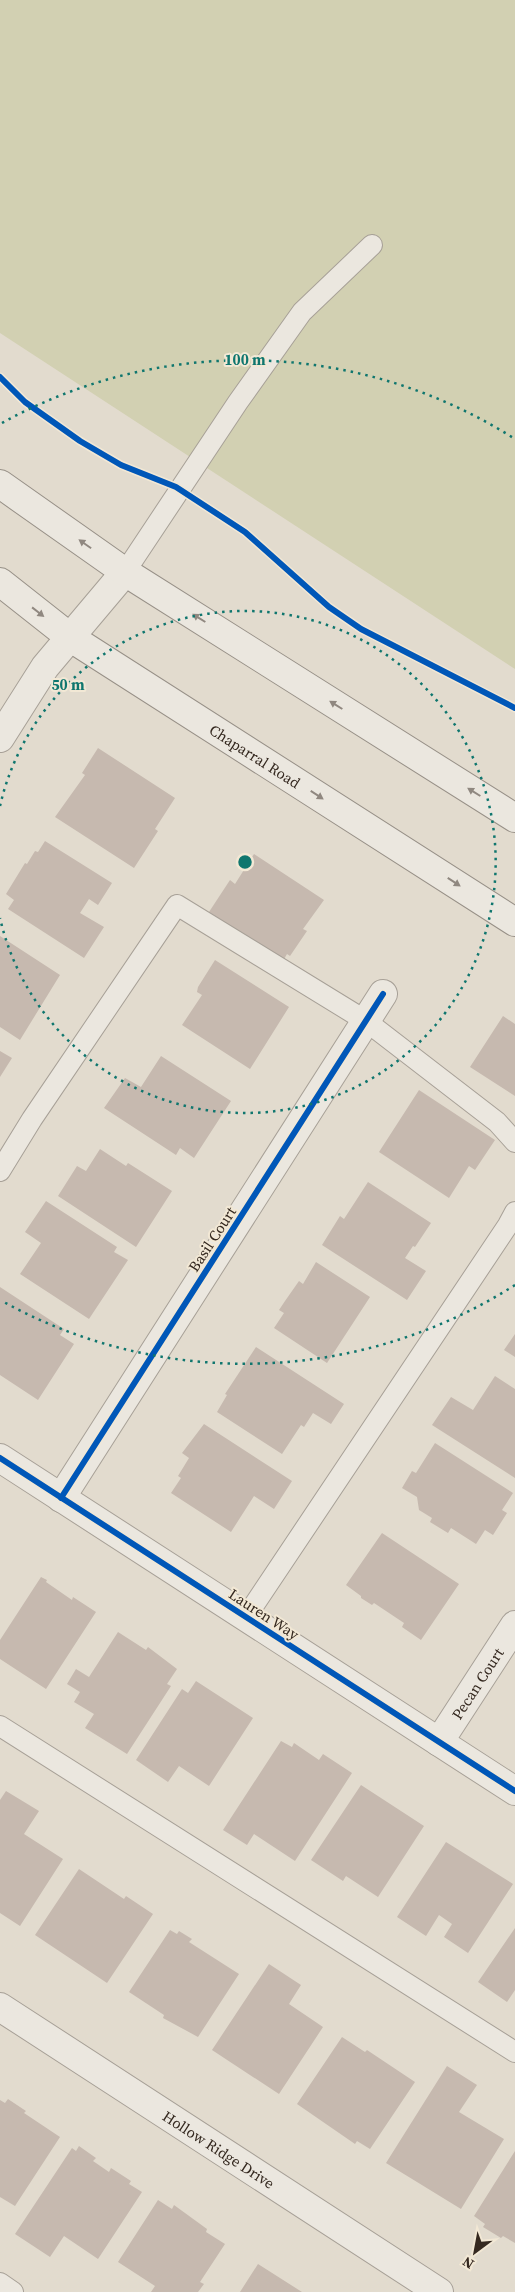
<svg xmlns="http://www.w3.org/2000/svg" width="515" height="2292" font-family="'Source Serif 4',serif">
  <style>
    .green { fill: #d2d0b2 }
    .building { fill: #c6b9af }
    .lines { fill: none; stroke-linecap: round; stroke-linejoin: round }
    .lane-casing { stroke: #a7a097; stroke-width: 22 }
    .street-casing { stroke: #a7a097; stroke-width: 30 }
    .secondary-casing { stroke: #979087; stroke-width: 30 }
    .lane { stroke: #ebe7df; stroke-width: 20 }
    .street { stroke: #ebe7df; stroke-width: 28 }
    .secondary { stroke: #ebe7df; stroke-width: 28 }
    .cycleway-casing { stroke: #f2e8d5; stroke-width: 9 }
    .cycleway { stroke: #0057b8; stroke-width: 6 }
    .oneway { fill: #908880 }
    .ring { fill: none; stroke: #0f766e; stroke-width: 2.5; stroke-dasharray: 2.5 5 }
    .labels { text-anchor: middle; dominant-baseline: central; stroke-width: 4; stroke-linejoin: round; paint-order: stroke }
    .street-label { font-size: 15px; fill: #352920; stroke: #f2e8d5 }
    .centre { fill: #0f766e; stroke: #f2e8d5; stroke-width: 2.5 }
    .ring-label { font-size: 15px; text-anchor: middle; font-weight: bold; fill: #0f766e; stroke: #f2e8d5; stroke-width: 4; stroke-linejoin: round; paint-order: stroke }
  </style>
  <rect width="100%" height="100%" fill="#e2dbce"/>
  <path class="green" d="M0,0H515V669L0,333Z"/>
  <path class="building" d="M98,748L175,798L155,829L158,831L134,868L55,817L85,775L82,773Z
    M45,841L112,883L98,905L89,899L80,913L104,927L84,958L8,909L14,900L6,894L25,863L27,864L35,851L38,852Z
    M254,854L324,900L303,929L307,931L290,956L287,954L283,961L209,912L230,880L235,884Z
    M0,936L60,975L20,1040L0,1027Z
    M215,960L289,1007L250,1069L182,1025L202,995L197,992L198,987Z
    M503,1016L515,1024V1096L470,1067Z
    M0,1051L12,1058L0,1077Z
    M161,1056L231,1101L194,1158L180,1148L176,1155L104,1108L125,1078L141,1087Z
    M419,1090L495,1140L475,1170L469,1166L449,1198L379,1152Z
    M100,1149L126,1166L128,1163L172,1191L136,1247L58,1196L77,1166L86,1171Z
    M368,1182L431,1223L415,1247L413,1246L405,1258L426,1271L407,1300L322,1245L340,1216L344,1219Z
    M46,1201L117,1247L114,1252L128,1260L89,1319L20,1274L41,1243L25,1232Z
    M316,1262L370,1297L327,1363L274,1328L284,1313L279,1310L285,1301L299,1281L303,1284Z
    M0,1287L64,1329L60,1335L74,1344L38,1400L0,1375Z
    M515,1334V1357L504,1350Z
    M256,1347L344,1404L331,1424L313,1413L304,1427L301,1425L282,1454L217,1412L227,1395L225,1394Z
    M495,1376L515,1389V1478L432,1425L451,1397L473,1410Z
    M204,1424L292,1481L274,1509L254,1496L231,1532L171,1493L181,1478L178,1476L189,1458L182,1453Z
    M435,1443L513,1493L502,1510L507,1513L493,1535L485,1530L476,1544L451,1528L448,1533L430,1522L432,1518L419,1510L417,1497L402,1488L412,1471L416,1473Z
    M382,1533L459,1584L421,1640L402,1627L404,1623L374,1603L372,1605L361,1598V1596L346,1585Z
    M41,1577L47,1580L46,1582L72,1600L73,1597L96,1612L46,1689L0,1659V1640Z
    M118,1632L146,1650L148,1647L177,1669L167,1684L171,1686L127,1754L85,1728L94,1714L74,1702L80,1692L67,1684L76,1669L89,1677Z
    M196,1681L253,1718L209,1786L179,1766L168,1782L136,1760L182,1689L188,1693Z
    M281,1741L292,1747L294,1743L319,1760L323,1754L352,1773L295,1861L254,1834L247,1845L223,1830Z
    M361,1785L424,1826L378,1897L346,1876L343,1881L311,1860Z
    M6,1791L39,1811L24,1834L63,1859L20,1926L0,1913V1800Z
    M446,1842L513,1884L468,1953L444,1937L452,1924L439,1915L426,1936L397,1917Z
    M79,1869L124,1899L126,1896L153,1914L107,1983L35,1935Z
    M515,1928V1990L507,2002L478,1982Z
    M170,1930L177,1934L179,1931L192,1939L189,1942L239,1974L198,2037L163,2018L164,2015L129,1992Z
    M269,1964L301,1985L289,2004L323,2027L279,2094L212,2050Z
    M342,2037L365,2052L367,2050L415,2082L370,2149L357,2141L355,2144L297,2104Z
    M447,2066L477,2085L459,2112L504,2139L461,2209L386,2163Z
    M8,2099L26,2111L24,2113L60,2137L15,2206L0,2197V2100L5,2103Z
    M79,2146L96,2158L93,2161L109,2172L111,2168L131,2181L129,2184L142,2192L98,2259L64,2236L50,2257L15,2234L72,2148L76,2151Z
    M515,2151V2243L503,2236L501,2238L483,2227L485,2224L474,2216Z
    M158,2200L172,2209L174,2205L207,2229L206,2232L225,2244L200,2282L204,2284L198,2292H151L155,2286L118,2262Z
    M258,2264L302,2292H240Z"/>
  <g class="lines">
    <defs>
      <path id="lane" d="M125,572L238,402L302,312L372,245
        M0,1171L32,1119L177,905L366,1021L497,1122L515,1142
        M246,1617L508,1225L515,1212
        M0,1726L515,2052
        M0,2283L13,2292"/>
      <g id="street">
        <path d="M0,738L45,667L125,572"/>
        <path d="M0,1458L515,1791"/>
        <path d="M61,1498L383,994"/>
        <path id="s1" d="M439,1742L515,1625"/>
        <path id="s2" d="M0,2007L439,2292"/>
      </g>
      <g id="secondary">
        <path d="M0,484L125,572L515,818"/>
        <path id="s3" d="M0,582L71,638L515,922"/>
      </g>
    </defs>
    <use href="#lane" class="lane-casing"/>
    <use href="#street" class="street-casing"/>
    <use href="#secondary" class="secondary-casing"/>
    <use href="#lane" class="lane"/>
    <use href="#street" class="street"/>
    <use href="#secondary" class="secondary"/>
    <defs>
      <path id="cycleway" d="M0,377L25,402L80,441L121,465L176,487L245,532L329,607L361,629L515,708
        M0,1458L515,1791
        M61,1498L383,994"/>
    </defs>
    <use href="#cycleway" class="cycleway-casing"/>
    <use href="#cycleway" class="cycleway"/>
  </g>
  <defs><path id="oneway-solid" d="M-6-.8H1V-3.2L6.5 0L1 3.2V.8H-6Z" transform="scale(1.25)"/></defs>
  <g class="oneway">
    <use href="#oneway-solid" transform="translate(85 544) rotate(-145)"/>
    <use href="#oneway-solid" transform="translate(38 612) rotate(38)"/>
    <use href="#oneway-solid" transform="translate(199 618) rotate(-148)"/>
    <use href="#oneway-solid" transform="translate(336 705) rotate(-148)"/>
    <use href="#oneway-solid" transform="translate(474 792) rotate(-148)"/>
    <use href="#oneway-solid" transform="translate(317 795) rotate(33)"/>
    <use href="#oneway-solid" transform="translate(454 882) rotate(33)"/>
  </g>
  <g class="ring">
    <path d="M0 806A251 251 0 1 1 0 918"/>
    <path d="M515 1285A502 502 0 0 1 2 1301M2 423A502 502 0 0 1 515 439"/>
  </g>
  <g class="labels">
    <g class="street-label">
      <text stroke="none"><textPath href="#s3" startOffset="309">Chaparral Road</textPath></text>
      <text transform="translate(212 1239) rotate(-57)">Basil Court</text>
      <text transform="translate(264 1614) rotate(33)">Lauren Way</text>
      <text stroke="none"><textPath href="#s1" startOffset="70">Pecan Court</textPath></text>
      <text stroke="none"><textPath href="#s2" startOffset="261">Hollow Ridge Drive</textPath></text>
    </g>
  </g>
  <circle cx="245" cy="862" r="8" class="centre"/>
  <g class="ring-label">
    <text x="245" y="365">100 m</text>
    <text x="68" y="690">50 m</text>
  </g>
  <g transform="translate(475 2252) rotate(212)" stroke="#f2e8d5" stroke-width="4" paint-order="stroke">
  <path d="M0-4L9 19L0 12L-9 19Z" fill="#352920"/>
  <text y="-8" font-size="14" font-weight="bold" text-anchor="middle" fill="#352920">N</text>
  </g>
</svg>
